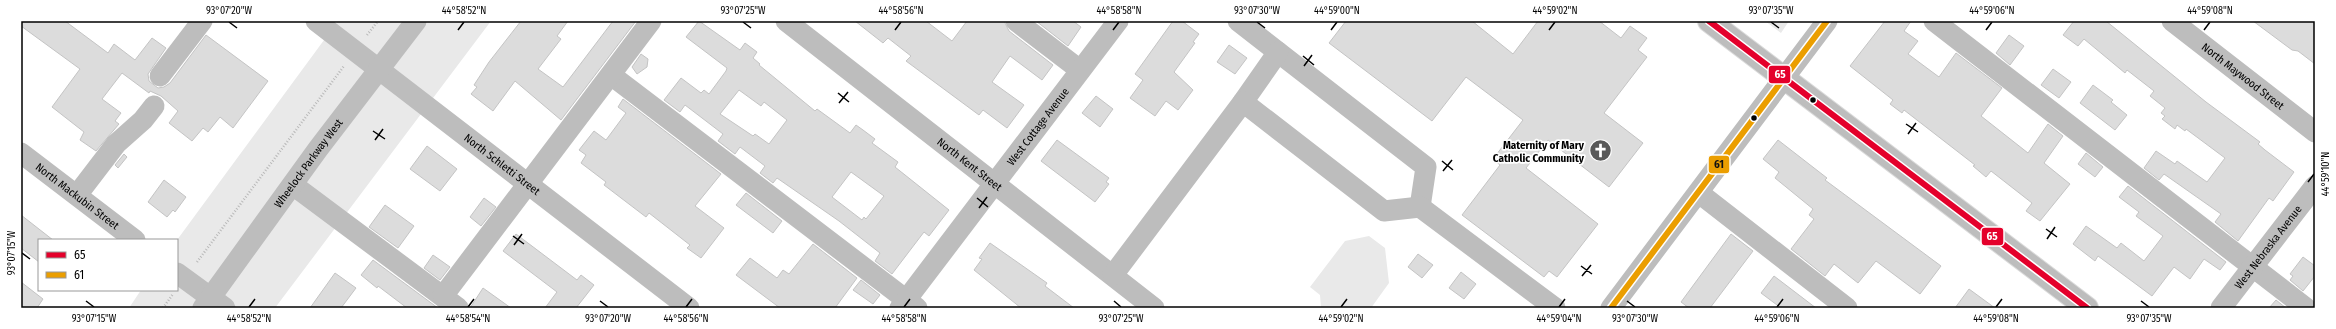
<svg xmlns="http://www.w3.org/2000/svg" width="2336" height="329" font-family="'Fira Sans Condensed',sans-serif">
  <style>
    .park { fill: #e9e9e9 }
    .building { fill: #dcdcdc; stroke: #c4c4c4; fill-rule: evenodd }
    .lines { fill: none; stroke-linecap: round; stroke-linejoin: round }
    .major-casing { stroke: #dbdbdb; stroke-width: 24 }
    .path { stroke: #b8b8b8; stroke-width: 2.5; stroke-dasharray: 1 2; stroke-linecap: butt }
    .minor { stroke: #bdbdbd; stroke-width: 21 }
    .major { stroke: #bdbdbd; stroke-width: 22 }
    .bus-1-casing { stroke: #fff; stroke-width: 9 }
    .bus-2-casing { stroke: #fff; stroke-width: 9 }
    .bus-1 { stroke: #e4002b; stroke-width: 6 }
    .bus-2 { stroke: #eb9e00; stroke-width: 6 }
    .ticks { fill: none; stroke: #000; stroke-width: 1.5 }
    .bus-dot { fill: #000; stroke: #fff; stroke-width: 1.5 }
    .labels { text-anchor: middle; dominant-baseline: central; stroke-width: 3.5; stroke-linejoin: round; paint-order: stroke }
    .street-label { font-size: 11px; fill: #000; stroke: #fff }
    .poi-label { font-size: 11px; font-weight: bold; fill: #000; stroke: #fff; text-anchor: end }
    .line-badge { stroke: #fff; stroke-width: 1.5 }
    .badge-label { font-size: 11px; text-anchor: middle; font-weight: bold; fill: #fff }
    .pale-badge-label { font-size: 11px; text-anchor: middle; font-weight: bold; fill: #111 }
    .neatline { fill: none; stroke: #000; stroke-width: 1.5 }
    .ticks-label { font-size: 10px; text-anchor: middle; fill: #000 }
  </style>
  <rect width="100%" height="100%" fill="#fff"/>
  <path class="park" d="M338,21H491L275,308H129L141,290H177V240Z
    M1765,21H1789L1781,33Z
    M1369,236L1385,248L1389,283L1371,308H1321L1320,295L1310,287L1345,241Z"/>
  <path class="building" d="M21,21H65L108,53L114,44L135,60L152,38L166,48L148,74L149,81L158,88L164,87L170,83L206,35L268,81L233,128L220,117L208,132L203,128L192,141L169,123L178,111L161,96L150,91L149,93L122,73L102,99L121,113L115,121L119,124L96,151L80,140L84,132L52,107L80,69L21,26Z
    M521,21H568L557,36L561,39L538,69L563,87L613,21H636L561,120L515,81L493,111L471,94L477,87L474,85L489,62Z
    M699,21L740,50L745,43L757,52L753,58L760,64L759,65L815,111L817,109L850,133L856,125L863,130L875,139L872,143L898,162L895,167L949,210L929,236L924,232L892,274L875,261L880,253L839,221L777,178L773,183L760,173L765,166L740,147L735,154L718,141L723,134L685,105L680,112L664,100L681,78L701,93L704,90L709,94L726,71L727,68L686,37ZM739,90L761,106L764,102L787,120L769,144L755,134L753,136L720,114ZM851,172L884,196L866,219L864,217L862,220L832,197Z
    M855,21H926L952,41L967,21H1004L1009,31L1053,65L1042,80L1010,56L992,82L1024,105L1007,128L983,110L979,115L906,61L911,56L888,38L883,43Z
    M1036,21H1073L1081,27L1068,46Z
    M1173,21H1182L1199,34L1193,42L1195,43L1174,72L1193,90L1178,110L1166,101L1155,116L1130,98L1143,80L1135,74Z
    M1346,21H1472L1513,54L1538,21H1599L1621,38L1630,26L1647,38L1638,50L1647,57L1604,113L1643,143L1609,187L1548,140L1526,168L1598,224L1557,277L1549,271L1544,277L1462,215L1500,165L1493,159L1523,120L1466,77L1432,121L1329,43Z
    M1885,21H1911L1904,31L1918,41L1908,54L1939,77L1956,53L2002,88L1981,116L2028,153L2048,124L2063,136L2044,163L2070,184L2040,221L2026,211L2032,203L1991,171L1986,177L1973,166L1975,165L1904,110L1902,113L1890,104L1893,100L1850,66Z
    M2074,21H2106L2206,102L2260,142L2258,144L2265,150L2294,172L2273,201L2269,198L2238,241L2215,222L2221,214L2164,174L2159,180L2144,168L2156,151L2175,164L2177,161L2207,182L2225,158L2186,129L2185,131L2177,125L2175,129L2162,119L2165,116L2161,113L2165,108L2150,96L2154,91L2127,70L2125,73L2084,39L2078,46L2063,35Z
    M2253,21H2315V64L2298,51L2292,50Z
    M2009,35L2024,46L2010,65L1996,53Z
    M1229,45L1247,58L1235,74L1217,62Z
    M641,54L648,59L647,67L637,74L632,67Z
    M2053,69L2071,82L2059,98L2041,85Z
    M2093,85L2113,100L2111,102L2127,115L2115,130L2080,103Z
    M1096,96L1113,109L1100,127L1082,113Z
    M623,99L721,174L695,206L724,228L701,258L687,248L690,245L649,213L646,217L604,185L606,182L581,163L586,155L579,150L594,131L606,140L626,113L618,107Z
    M1057,140L1109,178L1106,182L1109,184L1095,202L1041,161Z
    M1778,140L1827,178L1825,180L1941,266L1920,294L1876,261L1858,283L1834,264L1825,276L1791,249L1814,219L1809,215L1813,209L1775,178L1779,172L1763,159Z
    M427,146L457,169L440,191L410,169Z
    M2086,153L2103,167L2095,177L2078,164Z
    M124,154L127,157L118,168L115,165Z
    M164,180L186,197L175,212L173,210L167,217L148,202Z
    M2128,186L2226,262L2220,270L2204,259L2190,279L2174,267L2152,296L2098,256L2095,261L2073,244L2086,226L2117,248L2121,243L2144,261L2163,236L2136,216L2139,212L2119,197Z
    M746,193L782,221L773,233L736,205Z
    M484,198L496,207L481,226L470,217Z
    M385,205L414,226L398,248L369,227Z
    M21,215L53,240H39V262L21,248Z
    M516,234L577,280L581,275L594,285L576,308H545L557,292L503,251Z
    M1731,234L1753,251L1710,308H1689L1681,302Z
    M990,243L1047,283L1045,286L1074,308H1021L974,270L982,259L979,258Z
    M813,244L857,278L835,308H780L736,275L750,258L777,278L783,270L789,274Z
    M1418,254L1433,265L1422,278L1408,267Z
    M433,255L450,267L440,280L424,268Z
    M2303,257L2315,266V276L2303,291L2290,280L2293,276L2290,274Z
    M373,260L438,308H407L378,286L377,288L361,275Z
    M1461,272L1476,284L1464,299L1449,288Z
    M335,273L356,288L341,308H310Z
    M1774,276L1816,308H1781L1761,293Z
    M861,280L880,295L873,304L853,290Z
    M21,282L43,299L37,308H21Z
    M483,288L511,308H470Z
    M1969,289L1995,308H1955Z
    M2276,300L2286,308H2269Z"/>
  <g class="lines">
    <defs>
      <path id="major" d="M1709,21L2087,308"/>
    </defs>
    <use href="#major" class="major-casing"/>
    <path class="path" d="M367,35L378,21
      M197,262L344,66
      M163,308L173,294"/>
    <g class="minor">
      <path id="s1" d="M316,21L689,308"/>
      <path id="s2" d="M786,21L1154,308"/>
      <path d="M1016,21L1080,70"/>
      <path d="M1238,21L1426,167L1420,207"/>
      <path d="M1934,21L2306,308"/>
      <path id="s3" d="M2172,21L2315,132"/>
      <path d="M611,75L917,308"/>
      <path d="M160,76L202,21"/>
      <path d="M1243,102L1278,52"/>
      <path id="s4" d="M21,153L135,240"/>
      <path d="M293,185L458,308"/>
      <path d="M1699,193L1847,308"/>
      <path d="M77,195L116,144L143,120L154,106"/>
      <path d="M177,273L225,308"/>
      <path d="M1113,275L1243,102L1384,211L1420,207L1555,308"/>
      <path d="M443,296L651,21"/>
      <path id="s5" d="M203,308L318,149L416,21"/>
      <path id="s6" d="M900,308L1118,21"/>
      <path d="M1611,308L1827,21"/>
      <path id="s7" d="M2221,308L2315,186"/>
    </g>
    <use href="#major" class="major"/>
    <defs>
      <path id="bus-1" d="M1709,21L2087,308"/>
      <path id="bus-2" d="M1611,308L1827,21"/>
    </defs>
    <use href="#bus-1" class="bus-1-casing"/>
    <use href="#bus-2" class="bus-2-casing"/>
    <use href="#bus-1" class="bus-1"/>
    <use href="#bus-2" class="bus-2"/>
  </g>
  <path class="ticks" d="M229,22L237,28M743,22L751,28M1257,22L1265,28M1771,22L1779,28M458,30L464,22M895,30L901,22M1113,30L1119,22M1331,30L1337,22M1549,30L1555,22M1986,30L1992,22M2204,30L2210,22M1303,56L1314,65M1304,66L1312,55M838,93L849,102M839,103L848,92M1906,124L1918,132M373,131L385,139M1908,134L1916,123M375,140L383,129M1442,161L1453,170M1443,171L1452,160M2308,182L2314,174M977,198L988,207M979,208L987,197M2046,229L2057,237M513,236L524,244M2047,239L2055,227M514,245L522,234M22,253L30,259M1581,266L1592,274M1582,276L1591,265M86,301L94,307M600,301L608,307M1114,301L1121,307M1627,301L1635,307M2141,301L2149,307M249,307L255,299M468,307L474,299M686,307L692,299M904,307L910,299M1341,307L1347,299M1559,307L1565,299M1777,307L1783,299M1996,307L2002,299"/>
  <defs>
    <symbol id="church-disc" viewBox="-11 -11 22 22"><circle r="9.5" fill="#595959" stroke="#fff"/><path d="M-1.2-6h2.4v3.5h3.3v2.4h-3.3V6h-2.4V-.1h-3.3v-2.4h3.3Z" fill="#fff"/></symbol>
  </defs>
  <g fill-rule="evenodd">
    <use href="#church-disc" x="1588" y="138" width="25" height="25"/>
  </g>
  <g class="bus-dot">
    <circle cx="1813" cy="100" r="3.5"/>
    <circle cx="1754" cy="118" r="3.5"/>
  </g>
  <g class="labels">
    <g class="street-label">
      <text stroke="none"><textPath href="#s3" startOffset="90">North Maywood Street</textPath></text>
      <text stroke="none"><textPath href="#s6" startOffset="228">West Cottage Avenue</textPath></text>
      <text stroke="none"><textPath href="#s5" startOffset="179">Wheelock Parkway West</textPath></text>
      <text stroke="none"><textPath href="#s1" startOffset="235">North Schletti Street</textPath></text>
      <text stroke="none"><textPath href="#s2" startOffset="233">North Kent Street</textPath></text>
      <text stroke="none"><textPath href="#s4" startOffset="71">North Mackubin Street</textPath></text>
      <text stroke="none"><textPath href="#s7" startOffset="77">West Nebraska Avenue</textPath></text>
    </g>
    <g class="poi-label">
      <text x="1584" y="145">Maternity of Mary<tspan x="1584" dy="13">Catholic Community</tspan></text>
    </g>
  </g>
  <g class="line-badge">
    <rect x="1768" y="65" width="23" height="19" rx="4" fill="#e4002b"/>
    <rect x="1708" y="155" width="22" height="19" rx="4" fill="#eb9e00"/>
    <rect x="1981" y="227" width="23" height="19" rx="4" fill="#e4002b"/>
  </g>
  <g class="badge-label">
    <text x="1780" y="78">65</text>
    <text x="1992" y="240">65</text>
  </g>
  <g class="pale-badge-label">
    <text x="1719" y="168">61</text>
  </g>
  <rect width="2336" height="329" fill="none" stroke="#ffffff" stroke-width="44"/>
  <rect x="38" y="239" width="140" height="52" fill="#ffffff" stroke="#999999"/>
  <rect x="46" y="252" width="20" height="6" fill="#e4002b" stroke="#999999"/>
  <text x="74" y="259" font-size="12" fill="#000000">65</text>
  <rect x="46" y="272" width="20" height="6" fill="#eb9e00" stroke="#999999"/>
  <text x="74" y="279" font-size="12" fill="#000000">61</text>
  <rect x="22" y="22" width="2292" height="285" class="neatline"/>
  <g class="ticks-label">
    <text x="229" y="14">93°07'20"W</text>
    <text x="464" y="14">44°58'52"N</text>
    <text x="743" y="14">93°07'25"W</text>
    <text x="901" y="14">44°58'56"N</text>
    <text x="1119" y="14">44°58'58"N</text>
    <text x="1257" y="14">93°07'30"W</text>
    <text x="1337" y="14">44°59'00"N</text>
    <text x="1555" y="14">44°59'02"N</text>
    <text x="1771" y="14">93°07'35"W</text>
    <text x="1992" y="14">44°59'06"N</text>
    <text x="2210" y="14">44°59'08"N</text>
    <text transform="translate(2325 174) rotate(-90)" y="4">44°59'10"N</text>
    <text transform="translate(11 253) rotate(-90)" y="4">93°07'15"W</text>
    <text x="94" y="322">93°07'15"W</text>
    <text x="249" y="322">44°58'52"N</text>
    <text x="468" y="322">44°58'54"N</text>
    <text x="608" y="322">93°07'20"W</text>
    <text x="686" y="322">44°58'56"N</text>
    <text x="904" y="322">44°58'58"N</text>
    <text x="1121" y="322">93°07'25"W</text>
    <text x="1341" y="322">44°59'02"N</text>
    <text x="1559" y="322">44°59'04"N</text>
    <text x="1635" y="322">93°07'30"W</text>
    <text x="1777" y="322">44°59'06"N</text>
    <text x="1996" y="322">44°59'08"N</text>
    <text x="2149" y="322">93°07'35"W</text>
  </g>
</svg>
